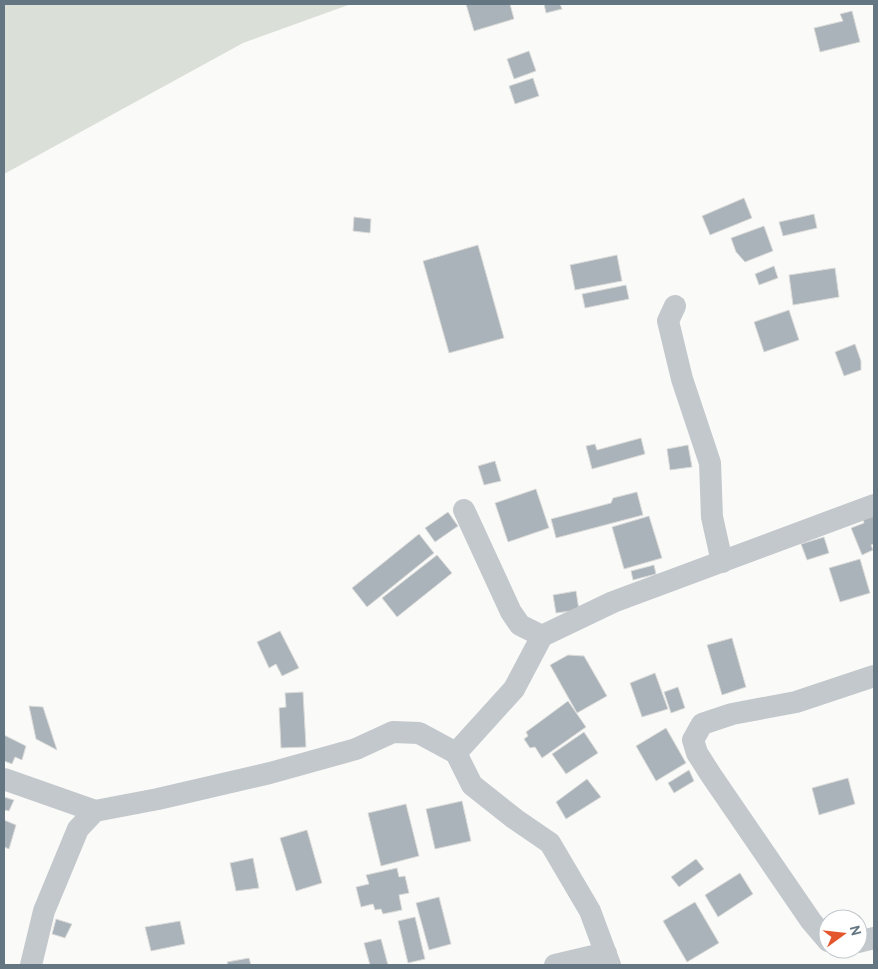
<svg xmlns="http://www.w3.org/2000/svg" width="878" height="969" font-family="Overpass,sans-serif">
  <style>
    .green { fill: #dadfd7 }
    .building { fill: #aab3b9; stroke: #dcdcda }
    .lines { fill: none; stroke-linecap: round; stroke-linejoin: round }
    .street { stroke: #c3c8cc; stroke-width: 22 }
  </style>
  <rect width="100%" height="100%" fill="#fafaf8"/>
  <path class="green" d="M4,4H351L243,43L4,174Z"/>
  <path class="building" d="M466,4H510L514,19L474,31Z
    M544,4H560L562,9L546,13Z
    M852,11L860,42L820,52L814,28L843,21L840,14Z
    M529,51L536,71L514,79L507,59Z
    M533,78L539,96L515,104L509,86Z
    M744,198L752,218L710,235L702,216Z
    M814,214L817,228L783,236L779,222Z
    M354,217L371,219L370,233L353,231Z
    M764,226L773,251L745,262L736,252L731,238Z
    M478,245L504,338L449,353L423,261Z
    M617,255L622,281L575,290L570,265Z
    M774,266L778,278L759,285L755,274Z
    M835,268L839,297L793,305L789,275Z
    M626,285L629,299L585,308L582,294Z
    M789,310L799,340L764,352L754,322Z
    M855,344L861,361V370L844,376L835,352Z
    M641,438L645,454L592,469L586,446L595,444L597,450Z
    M688,445L692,467L670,470L667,449Z
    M495,461L501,481L484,485L478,466Z
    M536,489L549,528L508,542L495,503Z
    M637,492L643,515L556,538L551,519L611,503L613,498Z
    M448,512L458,526L435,542L425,528Z
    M874,515V544L871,545L873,550L862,555L851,528L864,523L863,519Z
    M649,516L662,558L624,569L612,527Z
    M419,534L434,553L367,607L352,588Z
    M824,537L829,553L807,560L801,544Z
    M437,555L452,573L397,617L382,598Z
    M860,559L870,593L840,602L829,568Z
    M654,565L656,574L633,580L631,571Z
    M576,591L579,610L556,613L553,595Z
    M280,631L299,668L282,676L276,664L269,668L257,642Z
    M732,638L746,687L722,695L707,645Z
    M568,655L584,656L607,696L577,713L550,665Z
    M655,673L668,709L642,717L630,683Z
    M678,687L685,708L671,713L664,692Z
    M303,692L306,747L281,748L279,708L286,707L285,693Z
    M568,701L586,727L542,758L535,747L530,748L524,739L528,736L526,732Z
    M29,706L43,707L57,750L36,739Z
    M666,728L686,763L656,781L636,746Z
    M584,732L598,753L566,774L552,754Z
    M4,735L26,746L22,760L15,757L12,764L4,761Z
    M689,770L694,781L674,793L668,783Z
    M848,778L855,804L819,815L812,788Z
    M587,779L601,797L566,819L556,802Z
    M4,797L14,800L9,811L4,810Z
    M462,801L471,841L435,849L426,809Z
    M406,804L419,856L381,866L368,813Z
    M4,820L16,825L9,849L4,847Z
    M307,830L322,883L296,891L280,838Z
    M253,858L259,888L236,891L230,863Z
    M696,859L704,869L679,887L671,877Z
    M397,868L399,877L405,876L409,893L399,895L402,910L383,914L381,909L375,910L373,904L361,907L356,887L369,884L366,875Z
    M740,873L753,894L718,917L705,895Z
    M439,897L451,944L429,950L416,903Z
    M695,902L719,943L687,962L663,921Z
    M415,917L425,959L408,963L398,921Z
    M56,919L72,924L65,938L52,934Z
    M180,921L185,944L151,951L145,927Z
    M381,939L388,965H370L364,943Z
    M249,958L251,965H228L227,962Z"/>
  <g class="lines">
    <path class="street" d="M675,306L668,321L682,379L710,463L712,517L722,562
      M464,510L511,612L520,625L542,636
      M4,779L95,811
      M828,941L811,921L711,775L697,753L693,740L702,724L732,714L796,702L874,676
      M858,942L874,938
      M31,965L44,911L78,829L95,811L158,799L270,773L356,749L393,732L419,733L456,753
      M555,965L606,953
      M610,965L590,911L550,843L515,819L472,785L456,753L514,689L542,636L613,602L874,505"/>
  </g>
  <rect width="878" height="969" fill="none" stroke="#657683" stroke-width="10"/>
  <g transform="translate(843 934) rotate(75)"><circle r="24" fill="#ffffff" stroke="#c1c8cd"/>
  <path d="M0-4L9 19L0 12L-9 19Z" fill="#e4572e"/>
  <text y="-8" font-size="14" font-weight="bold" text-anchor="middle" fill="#657683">N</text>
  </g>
</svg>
